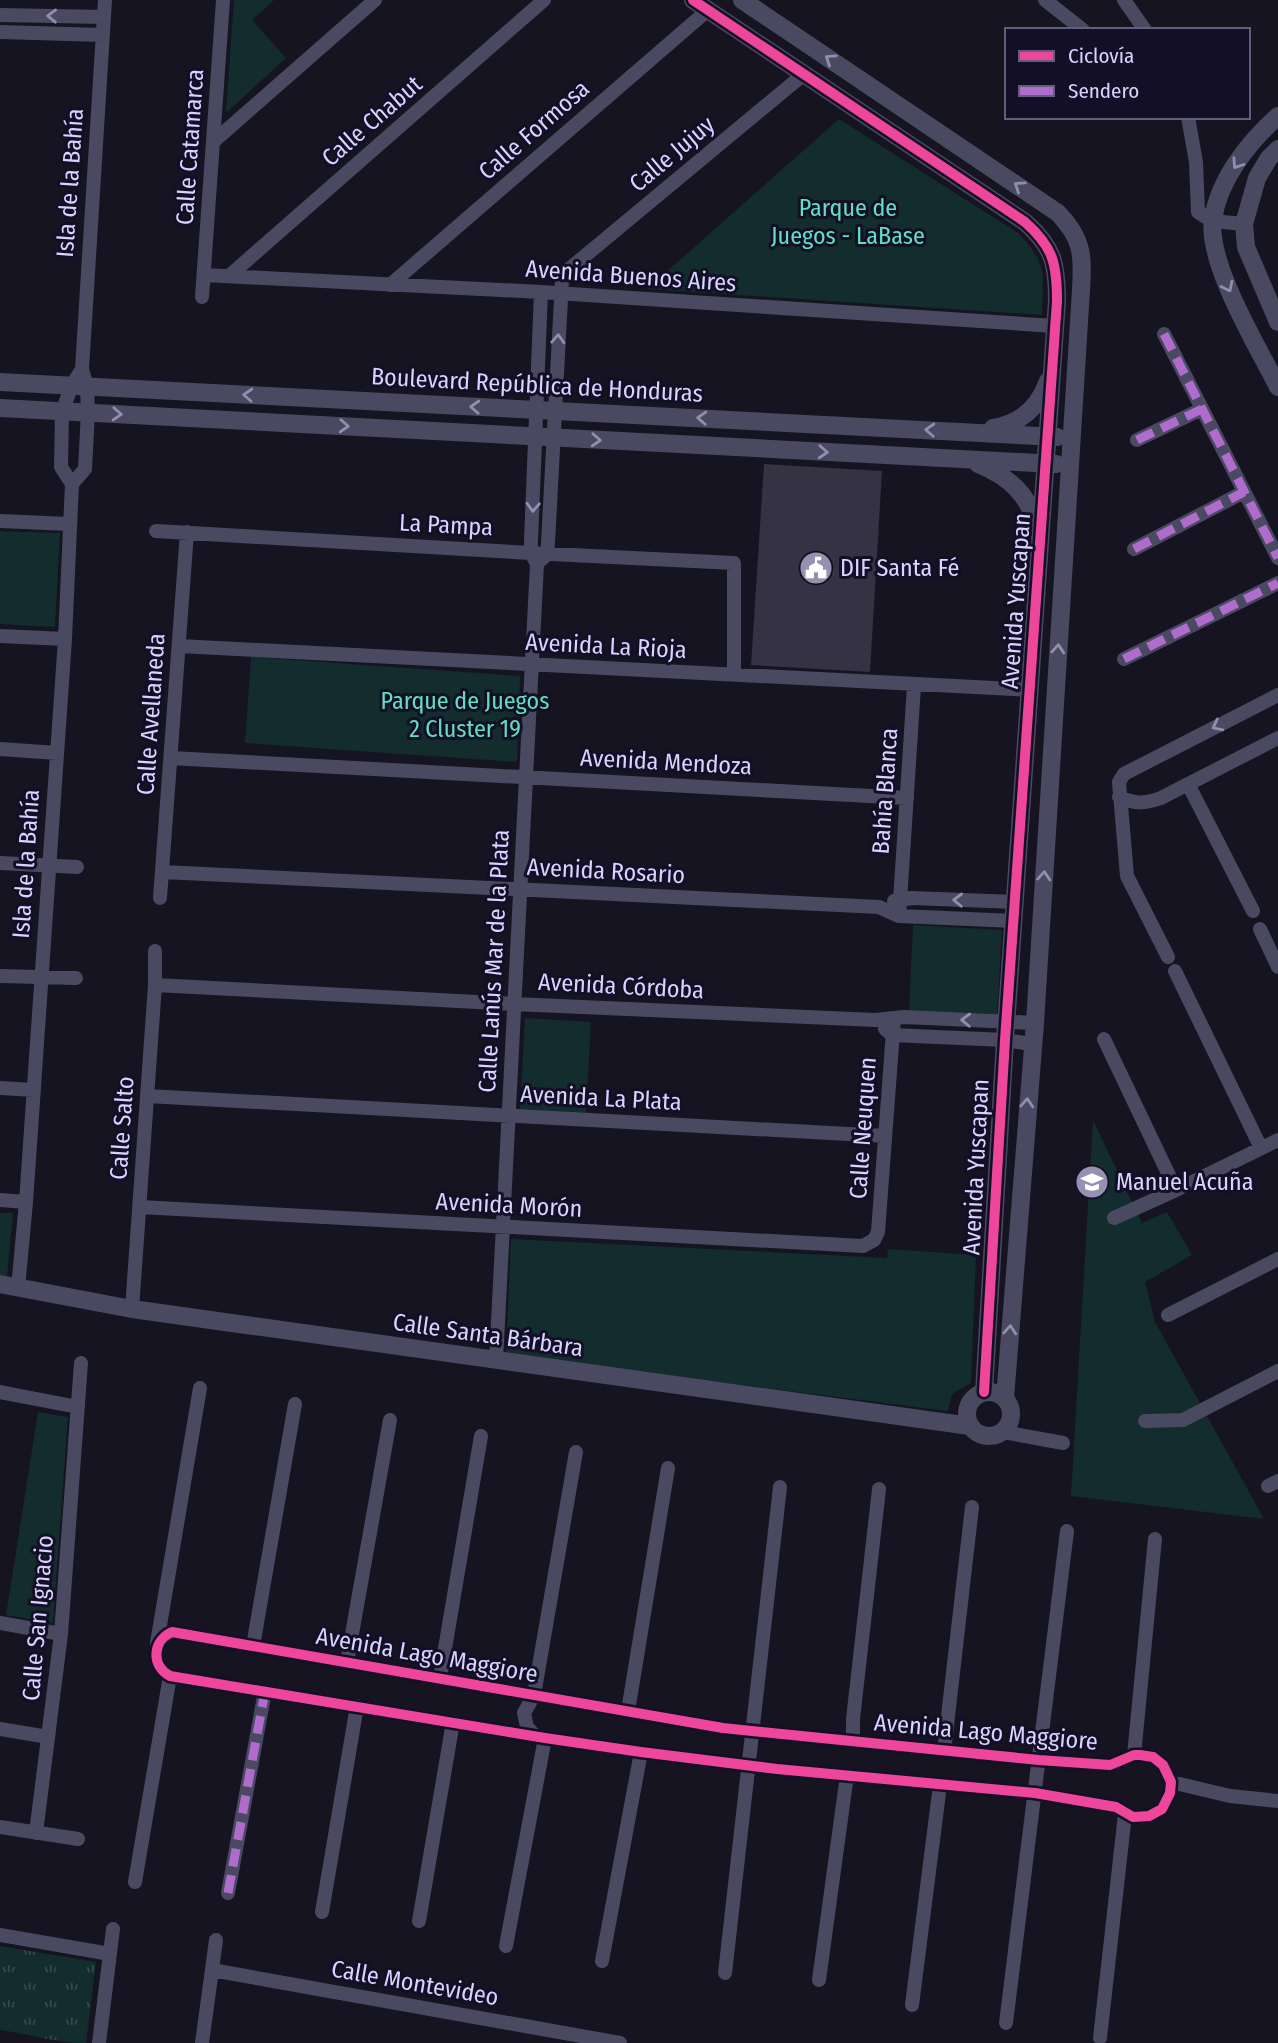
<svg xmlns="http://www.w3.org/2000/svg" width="1278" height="2043" font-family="'Fira Sans Condensed',sans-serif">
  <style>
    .grass { fill: url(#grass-tufts) }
    .park { fill: #132c2d }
    .building { fill: #343243 }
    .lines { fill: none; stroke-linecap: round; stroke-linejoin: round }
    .minor { stroke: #4a4962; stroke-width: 14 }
    .tertiary { stroke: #4a4962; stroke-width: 18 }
    .quiet { stroke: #b06ccc; stroke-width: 9; stroke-dasharray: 18 9; stroke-linecap: butt }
    .cycleway-casing { stroke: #130f26; stroke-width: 15 }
    .cycleway { stroke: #ed469a; stroke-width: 10 }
    .oneway { stroke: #928eb0 }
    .labels { text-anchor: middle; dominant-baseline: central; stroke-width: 6; stroke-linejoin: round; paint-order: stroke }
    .street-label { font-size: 24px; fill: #d9d4ff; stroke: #130f26 }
    .park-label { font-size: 24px; fill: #5fe0c0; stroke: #130f26 }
    .poi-label { font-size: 24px; fill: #d9d4ff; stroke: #130f26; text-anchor: start }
  </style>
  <defs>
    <pattern id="grass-tufts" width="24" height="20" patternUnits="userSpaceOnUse" patternTransform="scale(1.75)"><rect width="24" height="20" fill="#132c2d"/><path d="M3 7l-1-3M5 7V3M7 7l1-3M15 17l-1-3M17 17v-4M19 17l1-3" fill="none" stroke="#354a4c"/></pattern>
  </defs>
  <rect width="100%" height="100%" fill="#161421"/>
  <path class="grass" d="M0,1946L96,1962L86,2043C57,2043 29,2034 0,2030Z"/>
  <path class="park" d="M234,0H274L252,20L286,58L226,113Z
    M839,119L1018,233C1048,263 1043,275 1042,315L647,289Z
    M0,531L60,533L55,627L0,624Z
    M251,657L520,676L517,762L245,743Z
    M913,925L1002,930L997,1015L909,1011Z
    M525,1018L591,1022L586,1113L520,1109Z
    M1093,1120L1142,1223L1167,1212L1192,1255L1145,1282L1155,1322L1264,1519L1071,1496Z
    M0,1213H13L7,1276L0,1275Z
    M511,1239L887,1258L888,1249L976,1255L971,1383L952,1394L948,1411L506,1355Z
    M38,1412L68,1417L53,1623L6,1615Z"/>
  <path class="building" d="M764,464L882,471L870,672L751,665Z"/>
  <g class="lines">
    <path class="minor" d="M1045,0L1083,30
      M1124,0L1145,30
      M0,15L104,17
      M0,32L103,35
      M1188,117L1196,162L1198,212L1212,221L1244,224
      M213,142L375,0
      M204,275L541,292L1055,326
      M229,276L544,0
      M390,285L708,10
      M202,297L223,0
      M1164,334L1278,558
      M1137,440L1202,409
      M72,484L85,469L88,412L87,387L82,369L105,0
      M0,521L69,524
      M156,531L531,553L734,563V675
      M1134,549L1244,492
      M541,560L547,554L548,543L562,280L568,270L804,74
      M0,636L65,639
      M179,646L1031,690
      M1124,659L1278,583
      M0,749L57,753
      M171,758L907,798
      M1188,784L1253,911
      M1119,797C1135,804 1144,804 1161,798L1278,738
      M0,863L77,867
      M163,872L879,907L899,916L1015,921
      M160,898L187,532
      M894,901L912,898L1016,902
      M899,916L914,686
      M1260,929L1278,967
      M1168,957L1127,876L1119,782L1124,774L1278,695
      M1175,971L1261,1148
      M0,976L76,978
      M155,985L514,1004L875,1020L904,1017L1035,1023
      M885,1029L892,1035L1005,1040L1031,1044
      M1104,1039L1176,1190
      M0,1088L34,1090
      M147,1096L885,1136
      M0,1200L26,1202
      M140,1207L863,1246L874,1240L878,1232L894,1018
      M1114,1218L1176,1190L1278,1140
      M18,1288L26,1202L65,639L72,484L61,467L62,412L72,385L82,369
      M132,1309L155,985V951
      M1168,1315L1278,1259
      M496,1361L537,564L531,553V541L541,292
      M0,1392L78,1407
      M1145,1421L1183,1420L1278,1371
      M1003,1432L1063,1443
      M1268,1486L1278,1481
      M0,1623L61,1634
      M172,1632L723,1728L1039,1760L1110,1765L1134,1755H1140L1153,1757L1163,1765L1171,1782L1170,1793L1162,1809L1149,1816L1133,1817L1116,1807L1035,1793L777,1769L641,1752L545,1738L170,1676C151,1666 152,1641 172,1632Z
      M157,1643L200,1388
      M253,1646L295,1404
      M347,1662L390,1420
      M440,1678L481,1436
      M628,1711L668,1468
      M0,1729L48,1737
      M535,1736L527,1727L524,1713L534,1695L576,1452
      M853,1741V1719L879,1489
      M944,1751L972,1507
      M1134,1755L1155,1539
      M1171,1782L1230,1796L1278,1801
      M0,1827L78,1839
      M36,1833L61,1634L81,1363
      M135,1882L170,1676
      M228,1893L265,1691
      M322,1912L357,1706
      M419,1921L453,1722
      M0,1935L110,1954
      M506,1946L545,1738
      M602,1961L641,1752
      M212,1970L620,2043
      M725,1973L780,1487
      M819,1980L847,1775
      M912,2005L940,1785
      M1006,2023L1067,1531
      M1100,2038L1125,1814
      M99,2043L113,1929
      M202,2043L216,1940"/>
    <path class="tertiary" d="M693,0L1025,222C1053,247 1057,263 1057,301L1005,1040L984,1392
      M742,0L1058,213C1083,239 1083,255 1081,290L1035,1023L1005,1398
      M1278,116C1249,142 1219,179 1213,219C1206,262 1258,347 1278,387
      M1278,149L1269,158L1257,178L1244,224L1246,247L1278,322
      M0,382L1057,437
      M0,408L1056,464
      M993,428C1020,424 1039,407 1048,381
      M978,464C1010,477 1031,496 1037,531
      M0,1284L132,1309L970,1426
      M967 1414a22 22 0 1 1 44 0a22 22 0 1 1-44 0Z"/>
    <path class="quiet" d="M1164,334L1278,558
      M1137,440L1202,409
      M1134,549L1244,492
      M1124,659L1278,583
      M228,1893L265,1691"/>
    <defs>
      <path id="cycleway" d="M693,0L1025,222C1053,247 1057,263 1057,301L1005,1040L984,1392
        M172,1632L723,1728L1039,1760L1110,1765L1134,1755H1140L1153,1757L1163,1765L1171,1782L1170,1793L1162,1809L1149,1816L1133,1817L1116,1807L1035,1793L777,1769L641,1752L545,1738L170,1676C151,1666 152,1641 172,1632Z"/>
    </defs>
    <use href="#cycleway" class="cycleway-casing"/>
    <use href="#cycleway" class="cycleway"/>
  </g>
  <defs><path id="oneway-chevron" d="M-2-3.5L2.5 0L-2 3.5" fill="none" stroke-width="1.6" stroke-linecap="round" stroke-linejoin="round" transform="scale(1.75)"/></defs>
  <g class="oneway">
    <use href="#oneway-chevron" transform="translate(52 16) rotate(-179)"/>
    <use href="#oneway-chevron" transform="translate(830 59) rotate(-146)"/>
    <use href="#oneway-chevron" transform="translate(1237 164) rotate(124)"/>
    <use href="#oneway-chevron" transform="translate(1019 186) rotate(-146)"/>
    <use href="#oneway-chevron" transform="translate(1228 287) rotate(64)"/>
    <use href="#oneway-chevron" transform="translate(558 339) rotate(-87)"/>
    <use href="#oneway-chevron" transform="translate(248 395) rotate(-177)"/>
    <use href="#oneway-chevron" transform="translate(475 407) rotate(-177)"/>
    <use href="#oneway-chevron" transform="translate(117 414) rotate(3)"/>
    <use href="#oneway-chevron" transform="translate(702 418) rotate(-177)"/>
    <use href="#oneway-chevron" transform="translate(344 426) rotate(3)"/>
    <use href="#oneway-chevron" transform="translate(930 430) rotate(-177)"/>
    <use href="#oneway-chevron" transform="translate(596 440) rotate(3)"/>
    <use href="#oneway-chevron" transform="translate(823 452) rotate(3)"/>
    <use href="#oneway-chevron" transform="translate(533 507) rotate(93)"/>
    <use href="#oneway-chevron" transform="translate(1058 649) rotate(-86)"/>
    <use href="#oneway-chevron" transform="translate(1217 726) rotate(153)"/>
    <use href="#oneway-chevron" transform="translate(1044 876) rotate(-86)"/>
    <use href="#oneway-chevron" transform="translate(958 900) rotate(-178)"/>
    <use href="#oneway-chevron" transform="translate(966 1020) rotate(-178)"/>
    <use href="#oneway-chevron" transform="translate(1027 1103) rotate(-86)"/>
    <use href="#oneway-chevron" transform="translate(1010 1330) rotate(-86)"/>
  </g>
  <defs>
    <symbol id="civic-disc" viewBox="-11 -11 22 22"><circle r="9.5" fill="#9591b1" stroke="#130f26"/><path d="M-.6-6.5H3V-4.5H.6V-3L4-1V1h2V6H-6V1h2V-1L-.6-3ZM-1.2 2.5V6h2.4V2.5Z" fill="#fff"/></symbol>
    <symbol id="school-disc" viewBox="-11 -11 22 22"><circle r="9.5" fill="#9591b1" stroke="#130f26"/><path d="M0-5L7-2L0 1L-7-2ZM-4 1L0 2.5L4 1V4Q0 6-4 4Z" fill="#fff"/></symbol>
  </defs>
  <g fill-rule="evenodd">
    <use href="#civic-disc" x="797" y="549" width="38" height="38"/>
    <use href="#school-disc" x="1073" y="1163" width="38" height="38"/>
  </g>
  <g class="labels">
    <g class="street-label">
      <text transform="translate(372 121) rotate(-41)">Calle Chabut</text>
      <text transform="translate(534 130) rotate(-41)">Calle Formosa</text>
      <text transform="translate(190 147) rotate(-86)">Calle Catamarca</text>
      <text transform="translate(672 154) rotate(-40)">Calle Jujuy</text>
      <text transform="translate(70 183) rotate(-86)">Isla de la Bahía</text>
      <text transform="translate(631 276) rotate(4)">Avenida Buenos Aires</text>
      <text transform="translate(537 385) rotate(3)">Boulevard República de Honduras</text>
      <text transform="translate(446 525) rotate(3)">La Pampa</text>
      <text transform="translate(1016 601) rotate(-86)">Avenida Yuscapan</text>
      <text transform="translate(606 646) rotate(3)">Avenida La Rioja</text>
      <text transform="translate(151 714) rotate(-86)">Calle Avellaneda</text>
      <text transform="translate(666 762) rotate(3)">Avenida Mendoza</text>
      <text transform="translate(885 791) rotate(-86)">Bahía Blanca</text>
      <text transform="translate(26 864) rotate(-86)">Isla de la Bahía</text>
      <text transform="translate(606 871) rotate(3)">Avenida Rosario</text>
      <text transform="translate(494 961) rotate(-87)">Calle Lanús Mar de la Plata</text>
      <text transform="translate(621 986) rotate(3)">Avenida Córdoba</text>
      <text transform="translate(601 1098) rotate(3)">Avenida La Plata</text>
      <text transform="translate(122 1128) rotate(-86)">Calle Salto</text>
      <text transform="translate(863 1128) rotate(-86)">Calle Neuquen</text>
      <text transform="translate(976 1167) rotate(-87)">Avenida Yuscapan</text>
      <text transform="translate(509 1205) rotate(3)">Avenida Morón</text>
      <text transform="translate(488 1335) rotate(8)">Calle Santa Bárbara</text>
      <text transform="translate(38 1618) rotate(-85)">Calle San Ignacio</text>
      <text transform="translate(427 1655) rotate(10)">Avenida Lago Maggiore</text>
      <text transform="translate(986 1732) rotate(5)">Avenida Lago Maggiore</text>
      <text transform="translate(415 1983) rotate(10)">Calle Montevideo</text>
    </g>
    <g class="park-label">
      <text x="848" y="208">Parque de<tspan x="848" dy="28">Juegos - LaBase</tspan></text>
      <text x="465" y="701">Parque de Juegos<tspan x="465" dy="28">2 Cluster 19</tspan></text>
    </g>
    <g class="poi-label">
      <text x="840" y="568">DIF Santa Fé</text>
      <text x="1116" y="1182">Manuel Acuña</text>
    </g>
  </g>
  <rect x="1005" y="28" width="245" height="91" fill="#130f26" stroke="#625e7d" stroke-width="2"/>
  <rect x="1019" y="51" width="35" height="10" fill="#ed469a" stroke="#625e7d" stroke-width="2"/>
  <text x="1068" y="63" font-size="21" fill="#d9d4ff">Ciclovía</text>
  <rect x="1019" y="86" width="35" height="10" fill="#b06ccc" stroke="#625e7d" stroke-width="2"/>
  <text x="1068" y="98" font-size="21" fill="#d9d4ff">Sendero</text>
</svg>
